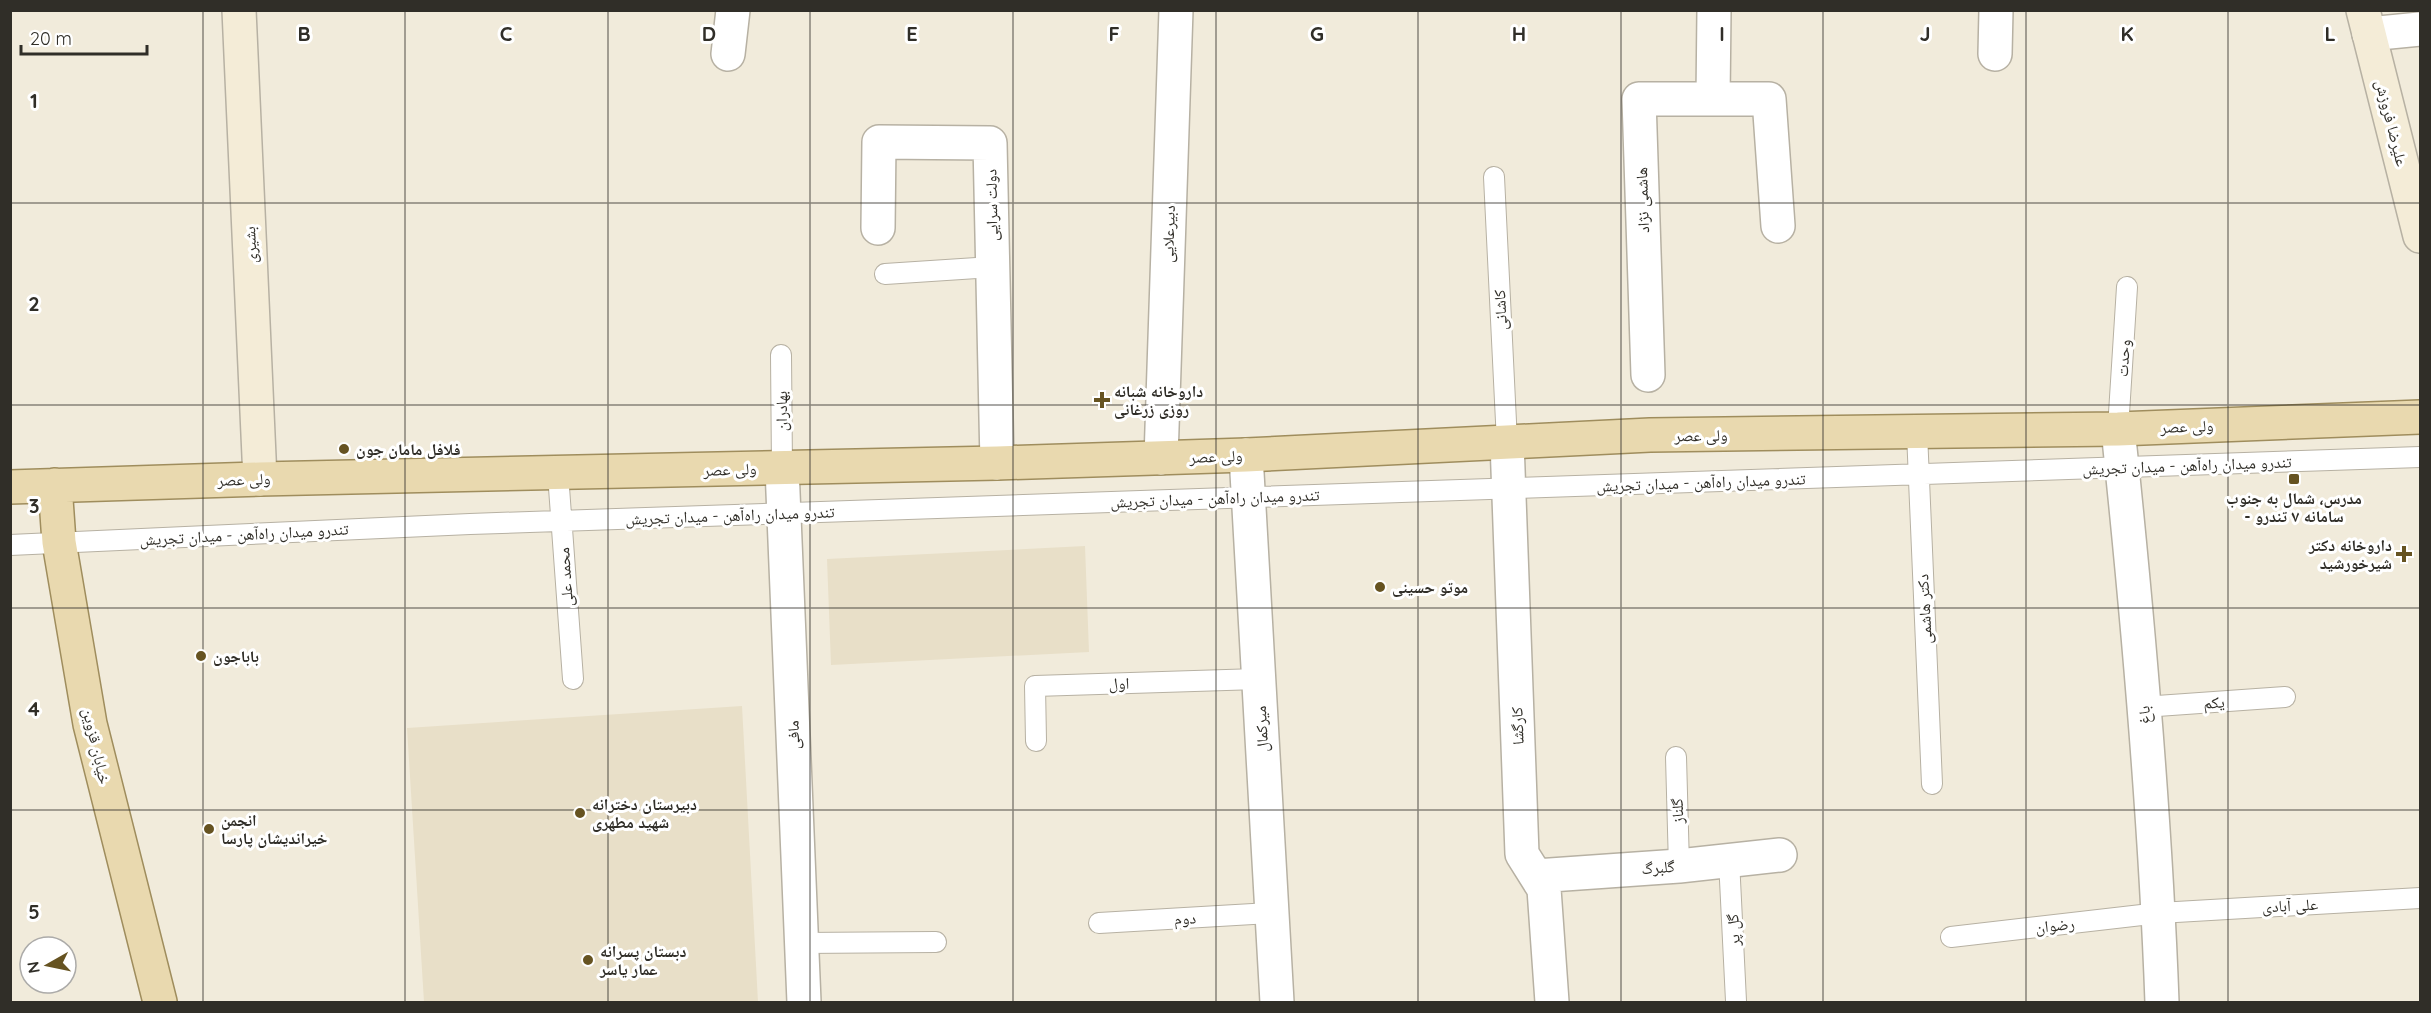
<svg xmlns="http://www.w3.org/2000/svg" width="2431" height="1013" font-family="Quicksand,'Noto Naskh Arabic',sans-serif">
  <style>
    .built { fill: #e8dfc8 }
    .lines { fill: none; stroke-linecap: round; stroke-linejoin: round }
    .lane-casing { stroke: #b7b1a3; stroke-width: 22 }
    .street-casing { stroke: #b7b1a3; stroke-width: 36 }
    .secondary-casing { stroke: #b7b1a3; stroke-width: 36 }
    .primary-casing { stroke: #9f8d5d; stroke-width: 36 }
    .lane { stroke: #fff; stroke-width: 20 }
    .street { stroke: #fff; stroke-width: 33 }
    .secondary { stroke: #f4ecd7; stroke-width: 33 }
    .primary { stroke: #e9d9af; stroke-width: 33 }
    .grid { fill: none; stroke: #302e28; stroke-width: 1.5; stroke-opacity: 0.55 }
    .poi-dot { fill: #665321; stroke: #fff; stroke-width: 2 }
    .labels { text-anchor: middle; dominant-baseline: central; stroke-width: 6; stroke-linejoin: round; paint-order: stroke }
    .street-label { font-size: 16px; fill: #302e28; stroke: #fff }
    .poi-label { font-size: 16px; font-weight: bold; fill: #302e28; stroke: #fff; text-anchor: start }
    .grid-label { font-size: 20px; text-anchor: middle; font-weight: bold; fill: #302e28; stroke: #fff; stroke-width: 6; stroke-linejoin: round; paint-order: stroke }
  </style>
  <rect width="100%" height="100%" fill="#f1ebdb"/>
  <path class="built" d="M1085,546L1089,652L831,665L827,559Z
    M742,706L758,1002H424L407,728Z"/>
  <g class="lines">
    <defs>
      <path id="lane" d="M1494,177L1507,442
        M885,274L992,267
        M781,355L782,468
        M2118,429L2127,287
        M1917,433L1932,784
        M558,474L573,679
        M10,545L470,524L2420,457
        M2143,707L2285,697
        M1036,741L1035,686L1258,679
        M1676,757L1679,866
        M1729,860L1736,1001
        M1099,923L1270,913
        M1951,937L2159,913L2420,898
        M801,943L936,942"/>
      <path id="street" d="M2369,34L2420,29
        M728,54L733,10
        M1995,54L1996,10
        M1713,99L1714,10
        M878,228L879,142L990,143L997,463
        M1648,375L1639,99H1769L1778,226
        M2118,429C2138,619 2155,811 2162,1002
        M1507,442L1522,854L1544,889L1552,1002
        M1246,455L1277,1002
        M1161,458L1176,10
        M782,468L804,1002
        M1536,876L1679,866L1780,855"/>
      <path id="secondary" d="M239,10L260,479
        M2363,10L2420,236"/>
      <path id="primary" d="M55,485L59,542L90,724L160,1002
        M10,487L260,479L997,463L1246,455L1650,435L2118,429L2420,417"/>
    </defs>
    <use href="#lane" class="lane-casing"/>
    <use href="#street" class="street-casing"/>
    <use href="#secondary" class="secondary-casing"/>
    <use href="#primary" class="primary-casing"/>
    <use href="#lane" class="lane"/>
    <use href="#street" class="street"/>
    <use href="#secondary" class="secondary"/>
    <use href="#primary" class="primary"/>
  </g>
  <path class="grid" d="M203,10V1002M405,10V1002M608,10V1002M810,10V1002M1013,10V1002M1216,10V1002M1418,10V1002M1621,10V1002M1823,10V1002M2026,10V1002M2228,10V1002M10,203H2420M10,405H2420M10,608H2420M10,810H2420"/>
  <g class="poi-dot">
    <path d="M1099 391h6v6h6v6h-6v6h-6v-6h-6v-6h6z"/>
    <circle cx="344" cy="449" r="6"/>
    <rect x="2288" y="473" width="12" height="12" rx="3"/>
    <path d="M2401 545h6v6h6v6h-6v6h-6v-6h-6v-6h6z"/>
    <circle cx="1380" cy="587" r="6"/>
    <circle cx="201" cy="656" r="6"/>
    <circle cx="580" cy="813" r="6"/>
    <circle cx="209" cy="829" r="6"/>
    <circle cx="588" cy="960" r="6"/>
  </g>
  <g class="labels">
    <g class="street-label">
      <text transform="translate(2392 123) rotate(76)">علیرضا فروزش</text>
      <text transform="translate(1642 200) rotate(-92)">هاشمی نژاد</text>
      <text transform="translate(991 205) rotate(-91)">دولت سرایی</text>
      <text transform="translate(1168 234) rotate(-88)">دبیرعلایی</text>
      <text transform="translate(250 245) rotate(-93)">بشیری</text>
      <text transform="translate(1500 310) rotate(-93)">کاشانی</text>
      <text transform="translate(2123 358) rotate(-86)">وحدت</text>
      <text transform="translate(781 411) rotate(-90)">بهادران</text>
      <text transform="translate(2187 426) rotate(-2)">ولی عصر</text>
      <text transform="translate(1701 435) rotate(-1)">ولی عصر</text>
      <text transform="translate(1216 456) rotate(-2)">ولی عصر</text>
      <text transform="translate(2187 465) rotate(-2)">تندرو میدان راه‌آهن - میدان تجریش</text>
      <text transform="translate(730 469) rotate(-2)">ولی عصر</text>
      <text transform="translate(244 479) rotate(-2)">ولی عصر</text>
      <text transform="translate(1701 482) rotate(-2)">تندرو میدان راه‌آهن - میدان تجریش</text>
      <text transform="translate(1215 498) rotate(-2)">تندرو میدان راه‌آهن - میدان تجریش</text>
      <text transform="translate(730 515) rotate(-2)">تندرو میدان راه‌آهن - میدان تجریش</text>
      <text transform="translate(244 534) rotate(-3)">تندرو میدان راه‌آهن - میدان تجریش</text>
      <text transform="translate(565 577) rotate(-94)">محمد علی</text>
      <text transform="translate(1924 609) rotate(-93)">دکتر هاشمی</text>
      <text transform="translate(1119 683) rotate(-2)">اول</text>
      <text transform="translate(2214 702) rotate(-4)">یکم</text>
      <text transform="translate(2144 715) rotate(-95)">باغ</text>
      <text transform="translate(1517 726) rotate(-92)">کارگشا</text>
      <text transform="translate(1261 729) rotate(-93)">میرکمال</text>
      <text transform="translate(793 735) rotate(-92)">مافی</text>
      <text transform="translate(97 746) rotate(77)">خیابان قزوین</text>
      <text transform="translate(1677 811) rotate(-92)">گلناز</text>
      <text transform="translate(1658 867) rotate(-4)">گلبرگ</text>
      <text transform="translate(2290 905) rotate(-3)">علی آبادی</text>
      <text transform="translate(1185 918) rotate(-3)">دوم</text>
      <text transform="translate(2055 925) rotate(-6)">رضوان</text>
      <text transform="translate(1733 930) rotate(-93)">گل پر</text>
    </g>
    <g class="poi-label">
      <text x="1114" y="391">داروخانه شبانه<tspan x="1114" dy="18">روزی زرغانی</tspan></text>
      <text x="356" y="449">فلافل مامان جون</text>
      <text x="2294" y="498" text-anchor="middle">مدرس، شمال به جنوب<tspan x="2294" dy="18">- سامانه ۷ تندرو</tspan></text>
      <text x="2392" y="545" text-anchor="end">داروخانه دکتر<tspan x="2392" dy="18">شیرخورشید</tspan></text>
      <text x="1392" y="587">موتو حسینی</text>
      <text x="213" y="656">باباجون</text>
      <text x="592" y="804">دبیرستان دخترانه<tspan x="592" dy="18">شهید مطهری</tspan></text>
      <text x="221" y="820">انجمن<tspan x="221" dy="18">خیراندیشان پارسا</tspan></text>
      <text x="600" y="951">دبستان پسرانه<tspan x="600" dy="18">عمار یاسر</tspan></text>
    </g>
  </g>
  <g class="grid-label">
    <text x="304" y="41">B</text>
    <text x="506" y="41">C</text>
    <text x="709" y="41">D</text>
    <text x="912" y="41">E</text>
    <text x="1114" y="41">F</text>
    <text x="1317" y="41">G</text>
    <text x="1519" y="41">H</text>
    <text x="1722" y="41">I</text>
    <text x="1925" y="41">J</text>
    <text x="2127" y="41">K</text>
    <text x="2330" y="41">L</text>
    <text x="34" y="108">1</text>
    <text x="34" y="311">2</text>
    <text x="34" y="513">3</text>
    <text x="34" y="716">4</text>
    <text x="34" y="919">5</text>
  </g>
  <rect width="2431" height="1013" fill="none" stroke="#302e28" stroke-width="24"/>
  <g transform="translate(48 965) rotate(261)"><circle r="28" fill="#ffffff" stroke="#acaba9" stroke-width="1.5"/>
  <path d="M0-4.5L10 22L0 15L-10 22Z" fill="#665321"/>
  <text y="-9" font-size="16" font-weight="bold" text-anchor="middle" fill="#302e28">N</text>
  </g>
  <path d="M21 45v9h126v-9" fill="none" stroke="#302e28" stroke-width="3"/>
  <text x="30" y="45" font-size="18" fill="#302e28" stroke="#ffffff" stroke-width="4.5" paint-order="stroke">20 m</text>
</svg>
